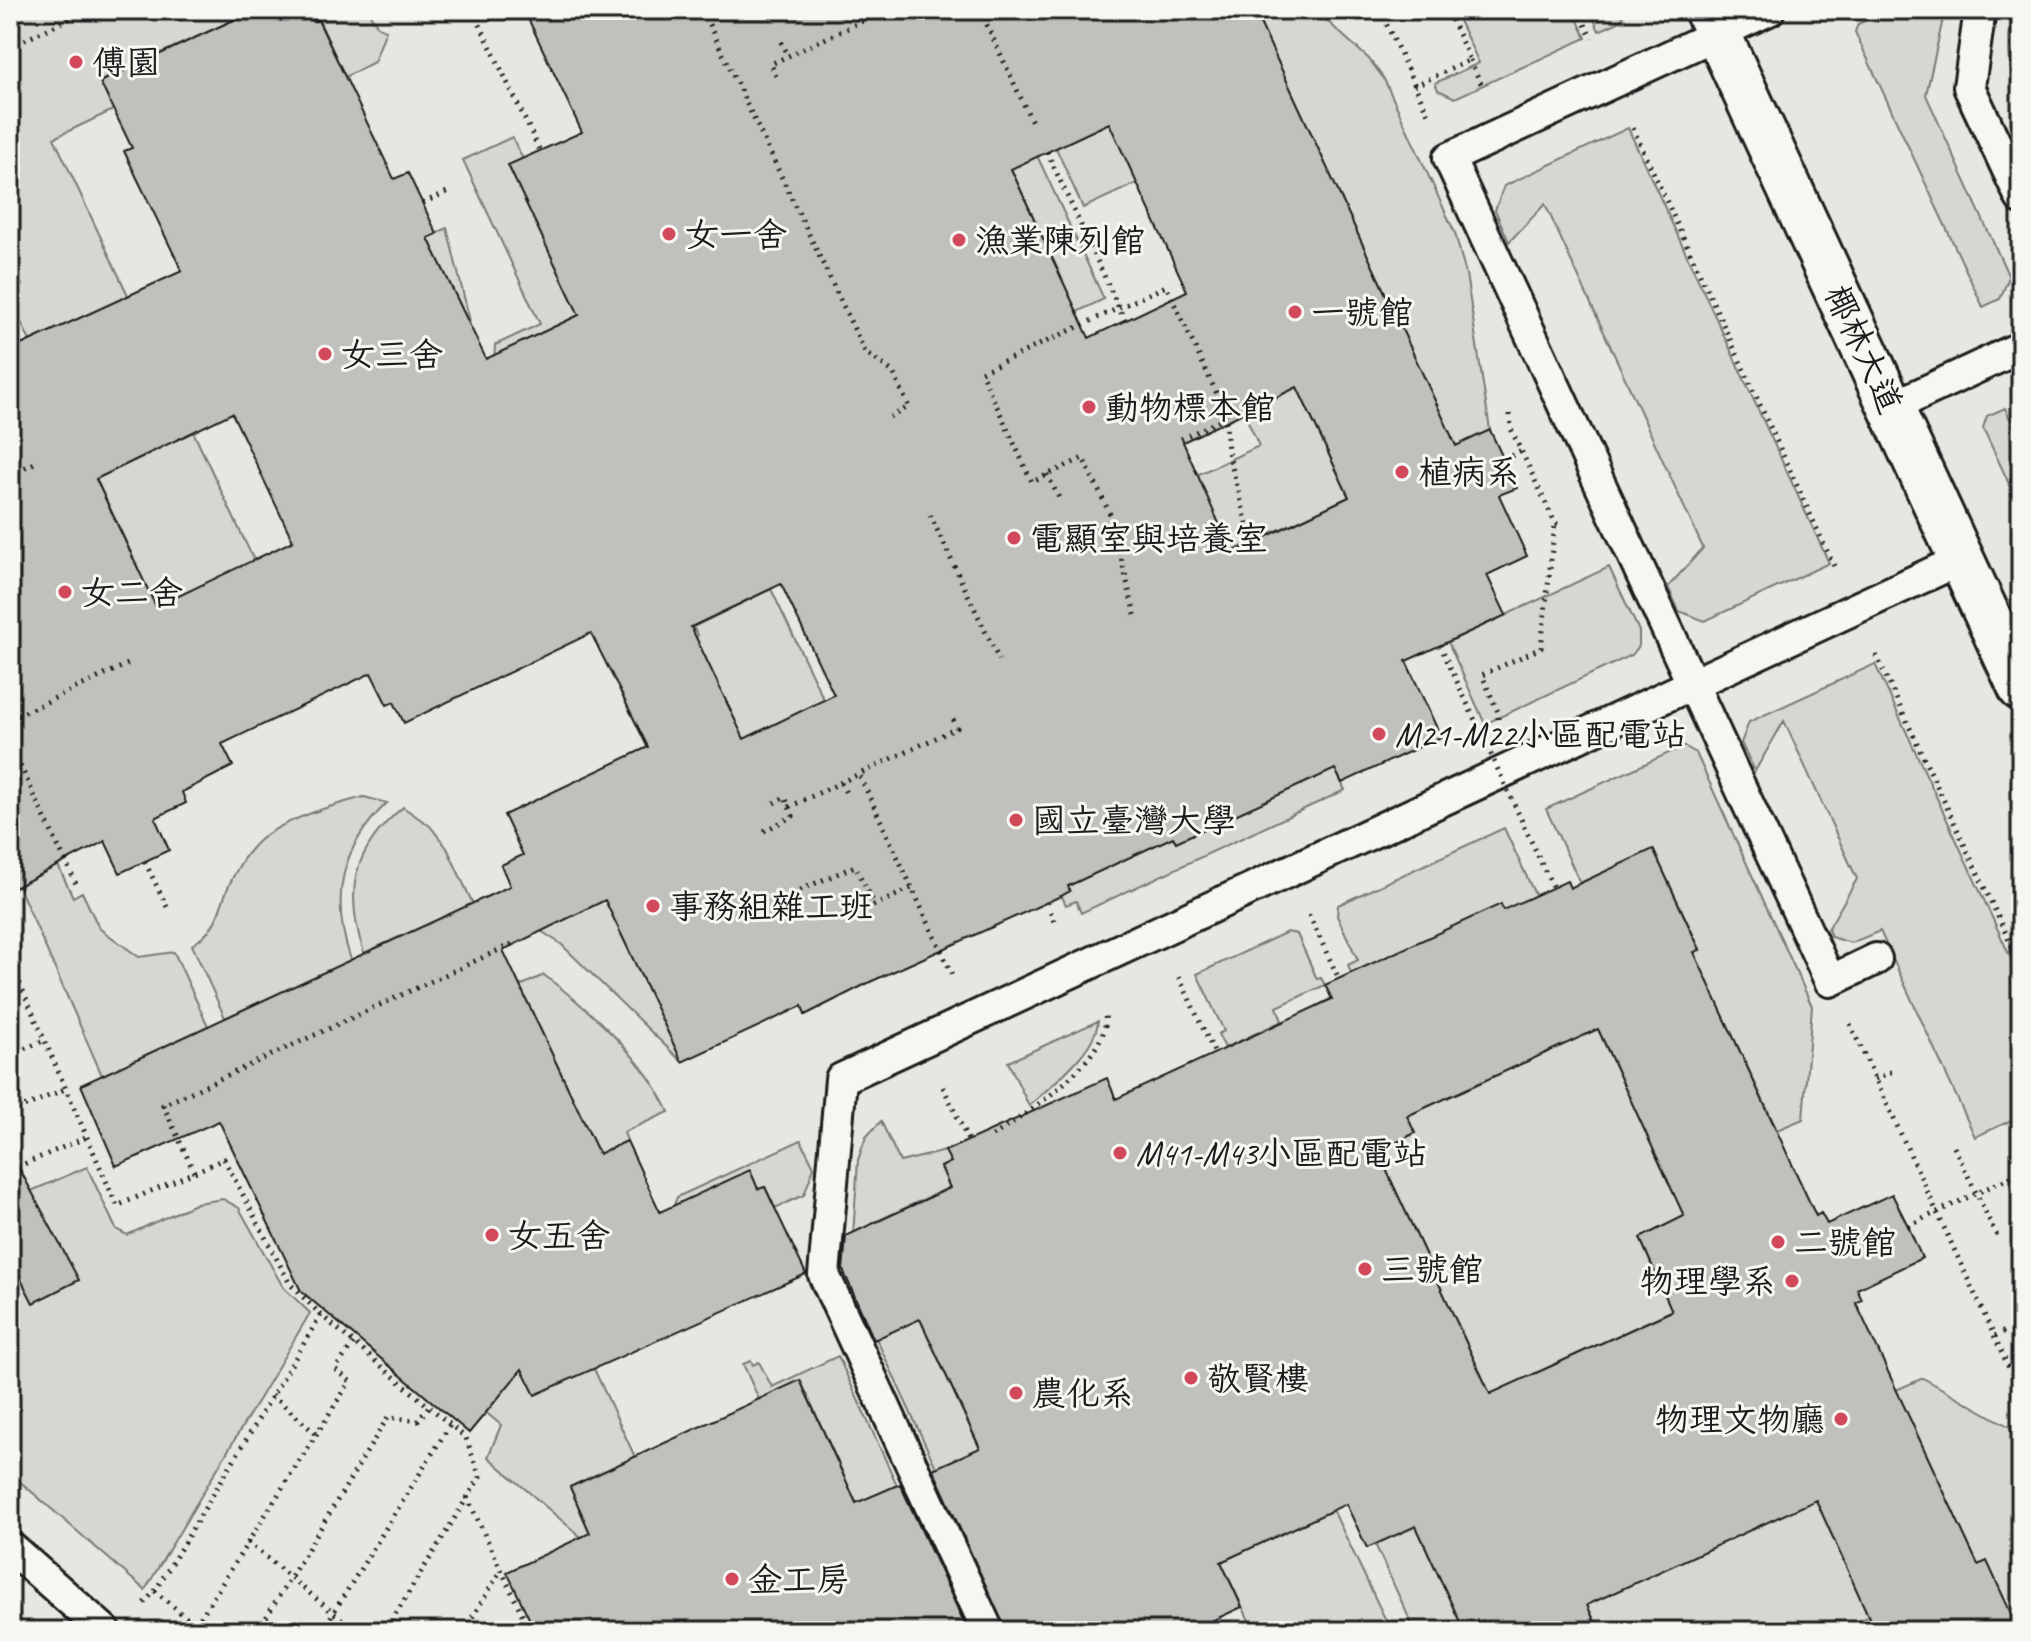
<svg xmlns="http://www.w3.org/2000/svg" width="2031" height="1641" font-family="Caveat,'LXGW WenKai TC',sans-serif">
  <style>
    .built { fill: #e6e6e2 }
    .green { fill: #d6d6d2; stroke: #797977; stroke-width: 2 }
    .building { fill: #c0c0bd; stroke: #1c1c1c; stroke-width: 2; fill-rule: evenodd }
    .lines { fill: none; stroke-linecap: round; stroke-linejoin: round }
    .service-casing { stroke: #1c1c1c; stroke-width: 36 }
    .tertiary-casing { stroke: #1c1c1c; stroke-width: 50 }
    .path { stroke: #1c1c1c; stroke-width: 5; stroke-dasharray: 2 6; stroke-linecap: butt }
    .service { stroke: #f6f6f2; stroke-width: 30 }
    .tertiary { stroke: #f6f6f2; stroke-width: 44 }
    .path-bridge { stroke: #1c1c1c; stroke-width: 5; stroke-dasharray: 2 6; stroke-linecap: butt }
    .poi-dot { fill: #d1495b; stroke: #f6f6f2; stroke-width: 3 }
    .labels { text-anchor: middle; dominant-baseline: central; stroke-width: 6; stroke-linejoin: round; paint-order: stroke }
    .poi-label { font-size: 34px; fill: #1c1c1c; stroke: #f6f6f2; text-anchor: start }
    .street-label { font-size: 34px; fill: #1c1c1c; stroke: #f6f6f2 }
  </style>
  <rect width="100%" height="100%" fill="#f6f6f2"/>
  <filter id="ink" filterUnits="userSpaceOnUse"><feTurbulence type="fractalNoise" baseFrequency=".0125" numOctaves="2"/><feDisplacementMap in="SourceGraphic" scale="16" xChannelSelector="R" yChannelSelector="G"/><feConvolveMatrix kernelMatrix="1 2 1 2 8 2 1 2 1" color-interpolation-filters="sRGB"/></filter>
  <g filter="url(#ink)">
    <path class="built" d="M10,10H2021V1631H10Z"/>
    <path class="green" d="M10,10H255L100,81L113,110L54,138L134,308L30,341L19,318L10,323V291L22,285L10,259Z
      M311,10H367L378,27L386,30L374,62L345,77L319,20L313,22L309,11Z
      M969,10L1104,299L1077,312L1004,153Z
      M1254,10H1315L1369,59L1384,79L1455,233L1466,274L1490,430L1456,446Z
      M1454,10H1573L1586,38L1455,98L1438,90L1435,83L1479,63Z
      M1590,10H1624L1625,11L1621,21L1599,31Z
      M1886,10H1945L1926,95L2009,277L2000,299L1983,307L1855,32L1858,24Z
      M2011,10H2021V107C2007,76 2008,44 2011,10Z
      M1163,98L1191,158L1083,208L1056,148Z
      M1628,128L1829,563L1705,621L1679,611L1668,587L1703,548L1545,204L1509,242L1495,210L1504,186Z
      M512,137L523,159L509,167L579,315L505,350L867,574L679,570L689,727L647,747L491,418L495,345L540,324L463,160Z
      M447,228L470,321L431,384L548,633L533,641L541,658L529,663L519,641L531,636L529,630L534,628L416,378L434,369L421,339L466,317L428,238Z
      M1230,381L1267,402L1297,387L1349,497L1107,609L1128,507L1259,446Z
      M2005,408L2021,443V509L1983,428L1987,416Z
      M187,419L260,573L221,576L156,607L145,584L112,578L137,565L96,479L161,448Z
      M1609,567L1639,631V646L1632,655L1485,724L1448,642Z
      M771,589L833,719L779,722L750,736L756,766L696,638L698,635L693,627Z
      M1875,664L2021,980V1116L1975,1137L1880,931L1851,943L1831,937L1828,929L1857,879L1784,721L1755,771L1741,743L1749,722Z
      M1684,746L1696,753L1812,1006L1803,1119L1777,1130L1694,953L1700,949L1653,850L1580,883L1546,809Z
      M10,765L73,897L82,892L99,928L139,957L174,952L208,1026L133,1061L170,1142L138,1157L10,867Z
      M1335,769L1345,790L1081,913L1076,901L1066,905L1061,895L1070,891L1068,886L1173,837L1176,842Z
      M364,797L387,803C340,848 330,898 351,960L225,1018L192,945C222,926 217,908 232,879C237,869 244,856 252,848C272,822 333,805 364,797Z
      M403,807L430,826L447,848L473,904L364,953C344,891 352,850 403,807Z
      M1504,828L1539,903L1351,973L1348,965L1358,960L1337,916L1338,905Z
      M605,900L682,1062L561,944L527,922L556,924Z
      M1287,932L1297,934L1317,979L1321,978L1325,985L1277,1007L1282,1021L1225,1048L1218,1034L1224,1031L1197,974Z
      M544,975C589,1009 646,1060 669,1112L624,1132L627,1141L599,1154L520,986Z
      M1332,998L1398,1142L1414,1133L1407,1116L1564,1044L1586,1003L1685,1217L1640,1238L1652,1266L1686,1304L1490,1394L1358,1109L1363,1106L1317,1006Z
      M1098,1021C1096,1051 1050,1086 1029,1106L1008,1062Z
      M881,1121L900,1162L945,1151L951,1162L941,1167L950,1187L875,1222L1061,1624L996,1597L850,1282L858,1160L866,1137Z
      M801,1140L814,1167L804,1195L775,1208L765,1187L666,1227L677,1197Z
      M87,1167L116,1229L127,1235L197,1203L223,1199L239,1208L283,1287L310,1313L145,1590L10,1473V1200Z
      M322,1275L568,1313L635,1457L570,1487L594,1542L625,1631L581,1537L488,1457L501,1425Z
      M838,1356L897,1485L857,1504L803,1386L761,1404L743,1364L751,1361L753,1365L759,1362L772,1387Z
      M1923,1378L2010,1427L2021,1450V1631L1978,1565L1896,1390Z
      M1508,1435L1816,1500L1869,1616L1836,1631H1599Z
      M1333,1510L1391,1631H1254L1221,1562Z
      M1416,1526L1464,1631H1415L1375,1544Z"/>
    <path class="building" d="M255,10H308L313,22L318,20L394,179L408,173L437,234L428,238L486,359L579,315L508,165L582,132L524,10H1254L1456,446L1490,430L1517,488L1499,495L1527,556L1487,575L1506,615L1406,661L1441,737L1342,783L1335,769L1176,842L1173,837L1068,886L1070,891L1061,896L870,982L805,1015L802,1006L682,1062L605,900L503,950L599,1154L627,1141L660,1212L750,1170L758,1189L765,1187L806,1274L535,1395L522,1369L469,1433L301,1291L219,1121L116,1166L81,1085L510,886L501,865L523,855L504,815L648,747L591,633L404,723L394,702L387,705L371,673L222,744L233,766L182,792L186,803L155,818L169,850L120,873L105,841L10,890V350L182,271L124,151L132,148L100,82ZM1109,123L1187,291L1089,338L1011,169ZM1297,387L1349,497L1232,553L1183,442ZM232,413L293,541L156,607L96,479ZM781,584L834,695L744,739L691,627Z
      M1653,849L1700,950L1694,952L1816,1216L1821,1213L1827,1224L1892,1194L1908,1226L1922,1258L1857,1289L1862,1300L1856,1303L1978,1565L1987,1561L2019,1631H1875L1816,1500L1587,1605L1599,1631H1464L1416,1526L1367,1548L1346,1504L1221,1562L1242,1607L1190,1631H1006L933,1469L980,1448L920,1319L874,1340L843,1270L846,1236L950,1188L941,1167L951,1162L945,1151L1107,1078L1116,1099L1332,999L1325,985L1501,904L1503,910L1567,881L1570,888ZM1598,1029L1684,1216L1640,1238L1672,1311L1490,1394L1378,1152L1415,1133L1407,1116Z
      M10,1151L79,1280L33,1303L10,1258Z
      M800,1380L856,1503L900,1484L968,1631H535L507,1572L590,1533L570,1487Z"/>
    <g class="lines">
      <defs>
        <path id="service" d="M1769,10L1449,158L1830,981L1876,959
          M1980,10L1969,87L2021,198
          M1892,407L2021,347
          M10,1547L105,1631
          M988,1631L824,1275L841,1079L1962,559"/>
        <path id="tertiary" d="M1707,10L2021,688"/>
      </defs>
      <use href="#service" class="service-casing"/>
      <use href="#tertiary" class="tertiary-casing"/>
      <path class="path" d="M473,10L540,151
        M702,10L865,352L893,372L909,407L890,417
        M980,10L1032,122
        M1380,10L1428,114
        M1578,10L1592,39
        M781,42L789,56
        M10,47L88,10
        M1470,60L1483,88
        M776,76L771,64L886,10
        M1414,86L1470,60L1447,10
        M1633,128L1834,566
        M1047,152L1125,321
        M423,203L451,190
        M1510,414L1511,429L1555,523L1562,526
        M1181,439L1225,418
        M1504,459L1522,451
        M10,474L35,463
        M1047,474L1061,502
        M930,515L999,660
        M1135,615L1111,516L1083,458L1032,482L981,372L1166,286L1225,411L1228,452L1252,543
        M1876,655L2021,966
        M10,719L130,663
        M1498,719V712L1482,675L1541,648L1555,523
        M10,744L78,888
        M841,783L848,797
        M789,807L859,774
        M764,831L793,816L785,797L774,803
        M145,862L168,909
        M800,890L855,866L875,905
        M873,906L912,888
        M1050,912L1056,926
        M1309,915L1339,979
        M10,961L117,1206L224,1159L290,1284L321,1315L466,1438L480,1477L385,1631
        M952,974L859,774L957,728L953,719
        M1179,977L1214,1052
        M1850,1024L2021,1394
        M10,1055L45,1040
        M1875,1079L1893,1071
        M943,1087L968,1140
        M10,1113L65,1089
        M992,1136C1023,1117 1118,1054 1104,1011
        M1954,1147L1997,1236
        M10,1170L87,1137
        M194,1172L163,1105L512,944
        M1908,1226L2021,1172
        M1995,1336L2013,1327
        M272,1395L316,1434
        M467,1497L530,1631
        M248,1542L355,1631
        M155,1591L202,1631
        M144,1603L155,1591L321,1315
        M192,1631L350,1381L335,1369L354,1343
        M258,1631L388,1417L418,1421L429,1406
        M322,1631L450,1425
        M464,1631L501,1570"/>
      <use href="#service" class="service"/>
      <use href="#tertiary" class="tertiary"/>
      <path class="path-bridge" d="M1440,645L1553,888"/>
    </g>
  </g>
  <g class="poi-dot">
    <circle cx="76" cy="62" r="8"/>
    <circle cx="669" cy="234" r="8"/>
    <circle cx="959" cy="240" r="8"/>
    <circle cx="1295" cy="312" r="8"/>
    <circle cx="325" cy="354" r="8"/>
    <circle cx="1089" cy="407" r="8"/>
    <circle cx="1402" cy="472" r="8"/>
    <circle cx="1014" cy="538" r="8"/>
    <circle cx="65" cy="592" r="8"/>
    <circle cx="1379" cy="734" r="8"/>
    <circle cx="1016" cy="820" r="8"/>
    <circle cx="653" cy="906" r="8"/>
    <circle cx="1120" cy="1153" r="8"/>
    <circle cx="492" cy="1235" r="8"/>
    <circle cx="1778" cy="1242" r="8"/>
    <circle cx="1365" cy="1269" r="8"/>
    <circle cx="1792" cy="1281" r="8"/>
    <circle cx="1191" cy="1378" r="8"/>
    <circle cx="1016" cy="1393" r="8"/>
    <circle cx="1841" cy="1419" r="8"/>
    <circle cx="732" cy="1579" r="8"/>
  </g>
  <g class="labels">
    <g class="poi-label">
      <text x="92" y="62">傅園</text>
      <text x="685" y="234">女一舍</text>
      <text x="975" y="240">漁業陳列館</text>
      <text x="1311" y="312">一號館</text>
      <text x="341" y="354">女三舍</text>
      <text x="1105" y="407">動物標本館</text>
      <text x="1418" y="472">植病系</text>
      <text x="1030" y="538">電顯室與培養室</text>
      <text x="81" y="592">女二舍</text>
      <text x="1395" y="734">M21-M22小區配電站</text>
      <text x="1032" y="820">國立臺灣大學</text>
      <text x="669" y="906">事務組雜工班</text>
      <text x="1136" y="1153">M41-M43小區配電站</text>
      <text x="508" y="1235">女五舍</text>
      <text x="1794" y="1242">二號館</text>
      <text x="1381" y="1269">三號館</text>
      <text x="1776" y="1281" text-anchor="end">物理學系</text>
      <text x="1207" y="1378">敬賢樓</text>
      <text x="1032" y="1393">農化系</text>
      <text x="1825" y="1419" text-anchor="end">物理文物廳</text>
      <text x="748" y="1579">金工房</text>
    </g>
    <g class="street-label">
      <text transform="translate(1864 349) rotate(65)">椰林大道</text>
    </g>
  </g>
  <rect width="2031" height="1641" fill="none" stroke="#f6f6f2" stroke-width="40"/>
  <rect x="20" y="20" width="1991" height="1601" fill="none" stroke="#1c1c1c" stroke-width="3" filter="url(#ink)"/>
</svg>
